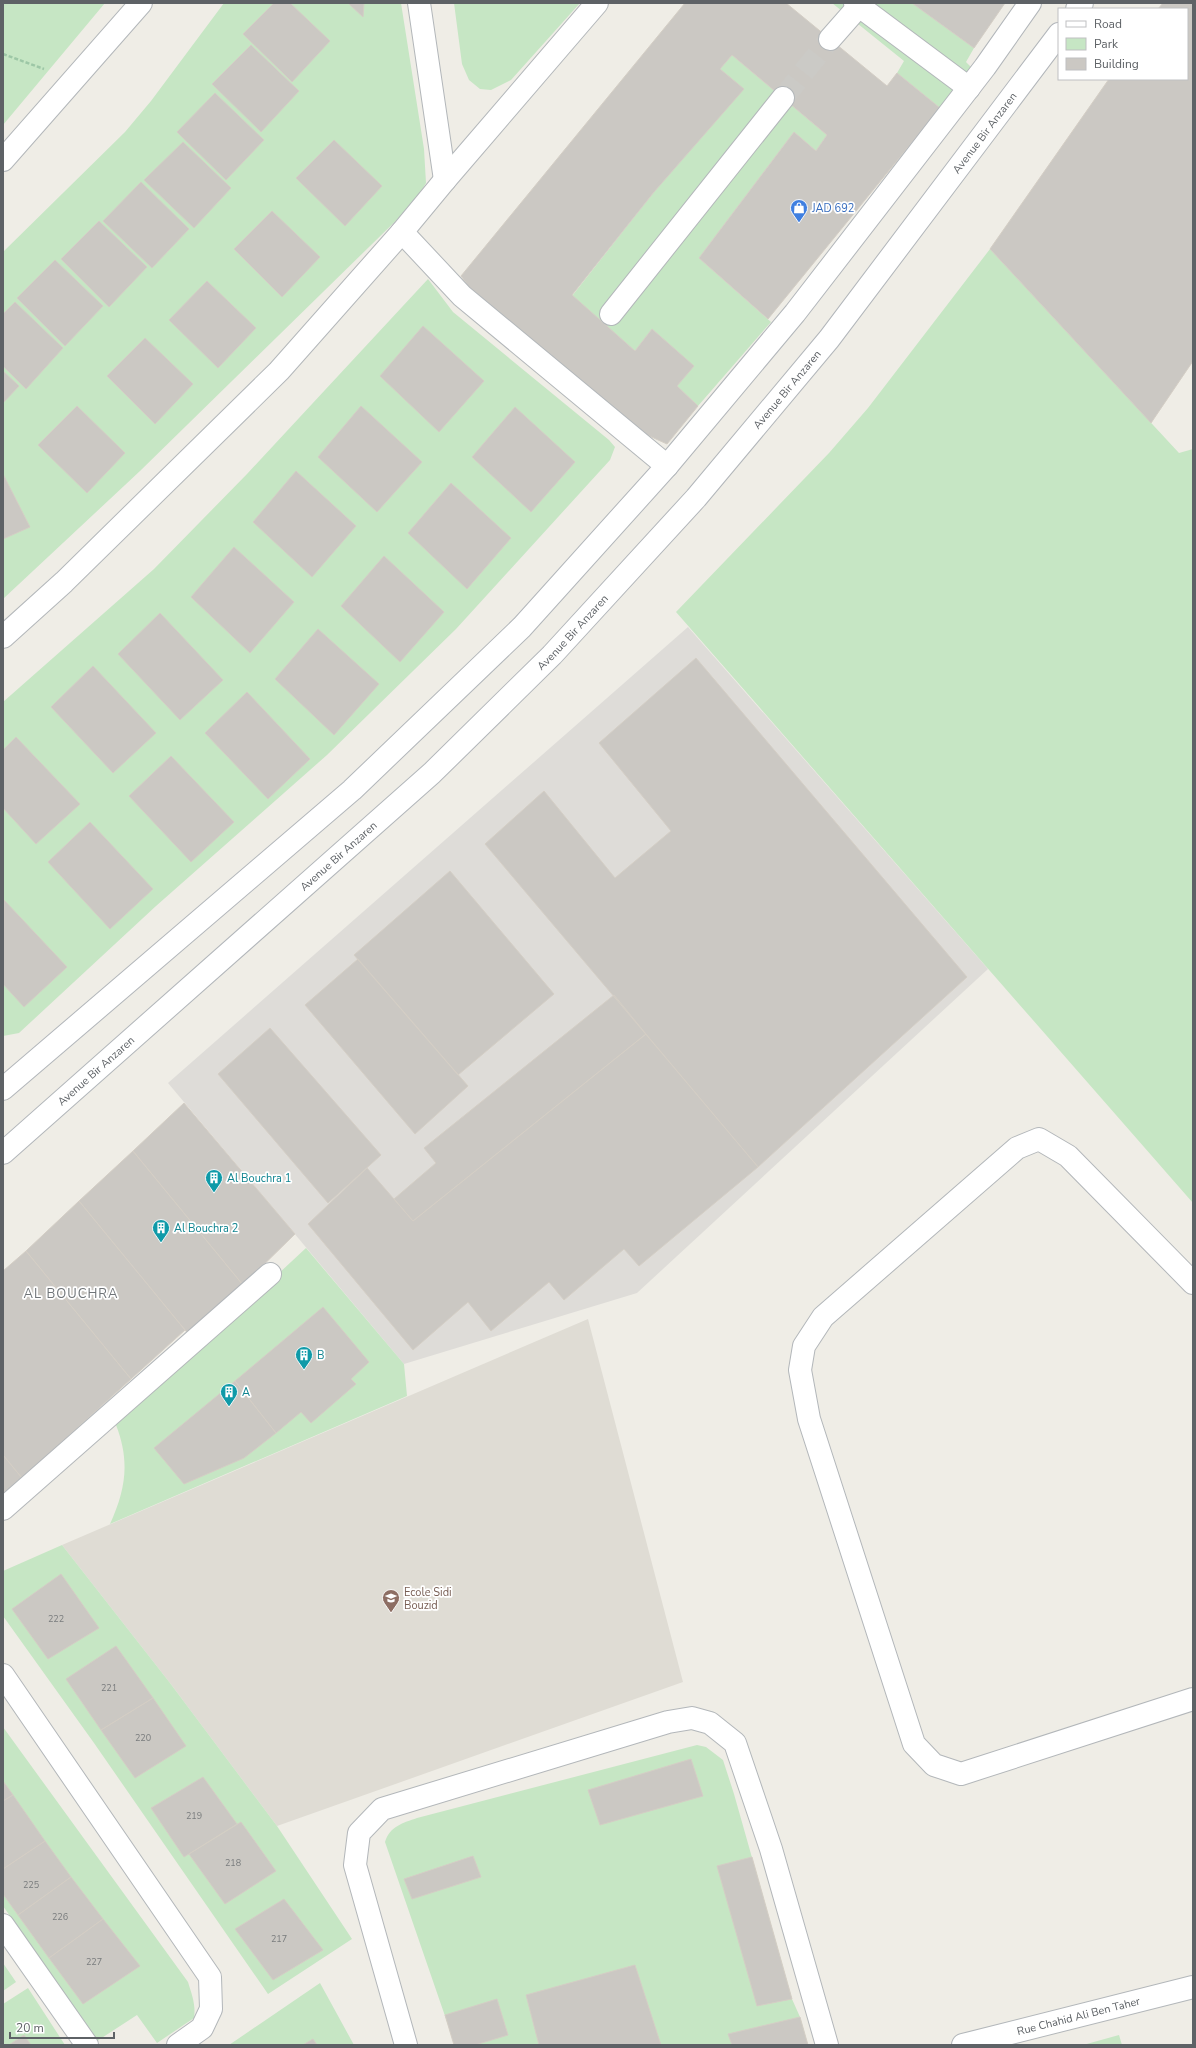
<svg xmlns="http://www.w3.org/2000/svg" width="1196" height="2048" font-family="'Nunito Sans',sans-serif">
  <style>
    .industrial { fill: #dedcd8 }
    .education { fill: #dfdcd4 }
    .green { fill: #c6e6c4 }
    .building { fill: #cbc8c3; stroke: #d4cec5 }
    .lines { fill: none; stroke-linecap: round; stroke-linejoin: round }
    .street-tunnel { stroke: #cbcac6; stroke-width: 22; stroke-dasharray: 22 11; stroke-linecap: butt }
    .street-casing { stroke: #b3b7ba; stroke-width: 24 }
    .secondary-casing { stroke: #b2b6ba; stroke-width: 24 }
    .path { stroke: #9dc7a6; stroke-width: 2.5; stroke-dasharray: 4 2; stroke-linecap: butt }
    .street { stroke: #fff; stroke-width: 22 }
    .secondary { stroke: #fff; stroke-width: 22 }
    .labels { text-anchor: middle; dominant-baseline: central; stroke-width: 3.5; stroke-linejoin: round; paint-order: stroke }
    .number-label { font-size: 9px; fill: #797c7d }
    .street-label { font-size: 11px; fill: #5e6266; stroke: #fff }
    .shop-label { font-size: 11px; fill: #366cbe; stroke: #fff; text-anchor: start }
    .culture-label { font-size: 11px; fill: #0d838f; stroke: #fff; text-anchor: start }
    .education-label { font-size: 11px; fill: #785e54; stroke: #fff; text-anchor: start }
    .quarter-label { font-size: 13px; letter-spacing: 1px; fill: #6f7478; stroke: #fff }
  </style>
  <rect width="100%" height="100%" fill="#efede6"/>
  <path class="industrial" d="M688,627L988,969L637,1293L404,1364L168,1083Z"/>
  <path class="education" d="M588,1319L683,1682L277,1826L170,1683L62,1545Z"/>
  <path class="green" d="M3,3H105L3,125Z
    M224,3H401L424,149L426,183L414,203L140,471L3,599V252L125,132L151,101Z
    M454,3H580L511,80L491,90L480,89L469,80L462,64Z
    M832,3H912L974,48L966,62L972,68L940,108L897,73L904,61Z
    M732,55L827,135L816,151L794,132L699,258L771,322L698,406L677,386L693,366L652,329L635,351L572,296L654,192L743,89L720,69Z
    M990,249L1179,453L1193,449V1203L676,612L829,453L868,408Z
    M428,279L453,312L609,440L615,447L610,460L456,629L327,755L156,906L19,1033L3,1036V702L154,569L247,474Z
    M306,1248L404,1364L407,1396L110,1524C126,1489 130,1461 116,1425Z
    M62,1545L170,1683L277,1826L352,1939L268,1994L94,1743L3,1616V1571Z
    M3,1727L188,1982C192,1995 196,2005 194,2018L157,2043L137,2015L97,2041L3,1906Z
    M697,1745L706,1747L723,1760L734,1794L792,1999L800,2017L808,2045H455L385,1842C390,1826 403,1823 417,1818Z
    M3,1963L16,1982L3,1991Z
    M320,1983L354,2045H229Z
    M28,1988L65,2045H3V2004Z
    M1119,2035L1122,2045H1083Z"/>
  <path class="building" d="M274,3H290L330,41L292,82L243,34Z
    M348,3H364L363,17Z
    M685,3H786L887,86L897,73L940,108L768,319L699,258L794,132L816,151L827,135L732,55L720,69L744,89L654,192L572,295L635,351L652,329L694,366L677,386L698,406L667,444L645,434L470,288L461,276Z
    M912,3H1005L974,48Z
    M1163,3H1193V361L1151,423L990,249L1109,79H1187V9H1158Z
    M251,45L299,91L261,132L212,84Z
    M215,93L264,140L226,180L177,132Z
    M334,140L382,186L345,226L296,178Z
    M183,142L231,188L194,228L144,180Z
    M141,182L189,229L152,268L103,221Z
    M272,211L320,257L282,297L234,249Z
    M99,221L147,267L109,307L61,259Z
    M55,260L103,306L65,346L17,298Z
    M207,281L256,328L218,368L169,320Z
    M15,302L63,348L26,389L3,366V314Z
    M423,326L484,381L439,432L380,376Z
    M145,338L193,384L155,424L107,376Z
    M3,371L19,386L3,403Z
    M77,406L125,453L87,493L38,445Z
    M361,406L422,462L377,512L318,457Z
    M515,407L575,462L531,512L472,457Z
    M296,471L356,526L312,577L253,522Z
    M3,474L30,527L3,539Z
    M451,483L511,538L467,589L408,533Z
    M234,547L294,602L250,653L191,597Z
    M384,556L444,612L400,662L341,606Z
    M160,613L223,680L180,720L118,654Z
    M318,629L379,684L334,735L275,679Z
    M696,658L967,977L758,1167L485,844L544,791L615,878L671,831L599,743Z
    M93,666L156,733L113,773L51,707Z
    M247,692L310,759L268,799L205,733Z
    M16,737L80,804L36,844L3,808V750Z
    M171,756L234,822L191,862L129,796Z
    M90,822L153,889L110,929L48,862Z
    M450,871L554,994L458,1075L354,955Z
    M4,900L67,967L24,1007L3,984Z
    M358,959L468,1086L415,1134L305,1005Z
    M614,995L646,1034L413,1221L394,1199L436,1163L424,1148Z
    M270,1028L381,1155L328,1203L218,1074Z
    M646,1034L758,1167L639,1266L624,1249L564,1300L549,1282L491,1331L468,1302L413,1350L308,1224L367,1168L413,1221Z
    M184,1103L295,1234L243,1285L133,1151Z
    M133,1151L243,1285L190,1336L79,1201Z
    M79,1201L185,1330L131,1379L26,1251Z
    M26,1251L131,1379L22,1478L3,1455V1271Z
    M323,1307L369,1362L351,1379L356,1384L311,1423L301,1412L276,1433L235,1381Z
    M235,1381L276,1433L244,1458L184,1484L154,1448Z
    M3,1455L22,1478L3,1496Z
    M61,1574L99,1628L48,1659L12,1609Z
    M116,1646L153,1698L101,1730L66,1679Z
    M153,1698L186,1746L135,1778L101,1730Z
    M691,1759L703,1796L600,1825L588,1790Z
    M203,1777L237,1824L184,1857L151,1808Z
    M3,1781L13,1795L3,1801Z
    M13,1795L45,1841L3,1869V1801Z
    M241,1822L276,1871L225,1904L189,1854Z
    M45,1841L71,1877L18,1915L3,1894V1869Z
    M473,1856L481,1877L412,1899L404,1879Z
    M752,1857L792,1999L757,2006L717,1866Z
    M71,1877L103,1919L49,1958L18,1915Z
    M284,1899L323,1950L273,1980L235,1929Z
    M103,1919L140,1966L83,2004L49,1958Z
    M635,1965L661,2045H539L526,1995Z
    M497,1999L508,2035L475,2045H454L445,2015Z
    M800,2017L808,2045H732L728,2034Z
    M24,2035L31,2045H9Z
    M313,2039L317,2045H303Z"/>
  <g class="lines">
    <path class="street-tunnel" d="M783,98L830,39"/>
    <defs>
      <g id="street">
        <path d="M419,3L445,180"/>
        <path d="M855,3L969,88"/>
        <path d="M830,39L859,6"/>
        <path d="M3,160L141,3"/>
        <path d="M402,232L462,296L667,466"/>
        <path d="M611,314L783,98"/>
        <path d="M3,637L64,582L279,371L402,232L445,180L597,3"/>
        <path d="M1193,1283L1068,1156L1039,1139L1017,1148L823,1317L804,1346L800,1370L809,1419L914,1744L934,1765L961,1774L1193,1699"/>
        <path d="M3,1509L270,1274"/>
        <path d="M3,1675L210,1977L211,2009L202,2028L178,2045"/>
        <path d="M3,1925L87,2045"/>
        <path d="M406,2045L355,1865L359,1833L382,1809L668,1722L692,1718L710,1723L735,1743L771,1849L827,2045"/>
        <path id="s1" d="M963,2045L1193,1987"/>
      </g>
      <g id="secondary">
        <path d="M1077,9L1082,3"/>
        <path d="M3,1089L352,790L522,627L667,466L795,313L985,67L1030,3"/>
        <path id="s2" d="M3,1153L432,773L552,655L696,498L829,339L1059,34"/>
      </g>
    </defs>
    <use href="#street" class="street-casing"/>
    <use href="#secondary" class="secondary-casing"/>
    <path class="path" d="M3,54L44,69"/>
    <use href="#street" class="street"/>
    <use href="#secondary" class="secondary"/>
  </g>
  <defs>
    <symbol id="shop-pin" viewBox="-11 -11 22 30"><path d="M0 17L-7.5 6A9.5 9.5 0 1 1 7.5 6Z" fill="#3f7fe0" stroke="#fff"/><path d="M-5-2.5h2.3a2.7 3.5 0 0 1 5.4 0H5L5.5 6h-11ZM-1.5-2.5h3a1.5 2.3 0 0 0-3 0Z" fill="#fff"/></symbol>
    <symbol id="building-pin" viewBox="-11 -11 22 30"><path d="M0 17L-7.5 6A9.5 9.5 0 1 1 7.5 6Z" fill="#0f9aa8" stroke="#fff"/><path d="M-4-6H4V6H1V3H-1V6H-4ZM-2.5-4.3h1.7v1.8h-1.7ZM.8-4.3h1.7v1.8H.8ZM-2.5-1h1.7V.8h-1.7ZM.8-1h1.7V.8H.8Z" fill="#fff"/></symbol>
    <symbol id="school-pin" viewBox="-11 -11 22 30"><path d="M0 17L-7.5 6A9.5 9.5 0 1 1 7.5 6Z" fill="#8d6e63" stroke="#fff"/><path d="M0-5L7-2L0 1L-7-2ZM-4 1L0 2.5L4 1V4Q0 6-4 4Z" fill="#fff"/></symbol>
  </defs>
  <g fill-rule="evenodd">
    <use href="#shop-pin" x="789" y="198" width="20" height="27"/>
    <use href="#building-pin" x="204" y="1168" width="20" height="27"/>
    <use href="#building-pin" x="151" y="1218" width="20" height="27"/>
    <use href="#building-pin" x="294" y="1345" width="20" height="27"/>
    <use href="#building-pin" x="219" y="1382" width="20" height="27"/>
    <use href="#school-pin" x="381" y="1588" width="20" height="27"/>
  </g>
  <g class="labels">
    <g class="number-label">
      <text x="56" y="1619">222</text>
      <text x="109" y="1688">221</text>
      <text x="143" y="1738">220</text>
      <text x="194" y="1816">219</text>
      <text x="233" y="1863">218</text>
      <text x="31" y="1885">225</text>
      <text x="60" y="1917">226</text>
      <text x="279" y="1939">217</text>
      <text x="94" y="1962">227</text>
    </g>
    <g class="street-label">
      <text stroke="none"><textPath href="#s2" startOffset="1420">Avenue Bir Anzaren</textPath></text>
      <text stroke="none"><textPath href="#s2" startOffset="1096">Avenue Bir Anzaren</textPath></text>
      <text stroke="none"><textPath href="#s2" startOffset="772">Avenue Bir Anzaren</textPath></text>
      <text stroke="none"><textPath href="#s2" startOffset="448">Avenue Bir Anzaren</textPath></text>
      <text stroke="none"><textPath href="#s2" startOffset="124">Avenue Bir Anzaren</textPath></text>
      <text stroke="none"><textPath href="#s1" startOffset="119">Rue Chahid Ali Ben Taher</textPath></text>
    </g>
    <g class="shop-label">
      <text x="812" y="208">JAD 692</text>
    </g>
    <g class="culture-label">
      <text x="227" y="1178">Al Bouchra 1</text>
      <text x="174" y="1228">Al Bouchra 2</text>
      <text x="317" y="1355">B</text>
      <text x="242" y="1392">A</text>
    </g>
    <g class="education-label">
      <text x="404" y="1592">Ecole Sidi<tspan x="404" dy="13">Bouzid</tspan></text>
    </g>
    <g class="quarter-label">
      <text x="71" y="1294">AL BOUCHRA</text>
    </g>
  </g>
  <rect width="1196" height="2048" fill="none" stroke="#5e6266" stroke-width="8"/>
  <rect x="1058" y="8" width="130" height="72" fill="#ffffff" stroke="#bfc0c2"/>
  <rect x="1066" y="21" width="20" height="6" fill="#ffffff" stroke="#bfc0c2"/>
  <text x="1094" y="28" font-size="12" fill="#5e6266">Road</text>
  <rect x="1066" y="38" width="20" height="12" fill="#c6e6c4" stroke="#bfc0c2"/>
  <text x="1094" y="48" font-size="12" fill="#5e6266">Park</text>
  <rect x="1066" y="58" width="20" height="12" fill="#cbc8c3" stroke="#bfc0c2"/>
  <text x="1094" y="68" font-size="12" fill="#5e6266">Building</text>
  <path d="M10 2032v6h104v-6" fill="none" stroke="#5e6266" stroke-width="2"/>
  <text x="16" y="2032" font-size="12" fill="#5e6266" stroke="#ffffff" stroke-width="3" paint-order="stroke">20 m</text>
</svg>
